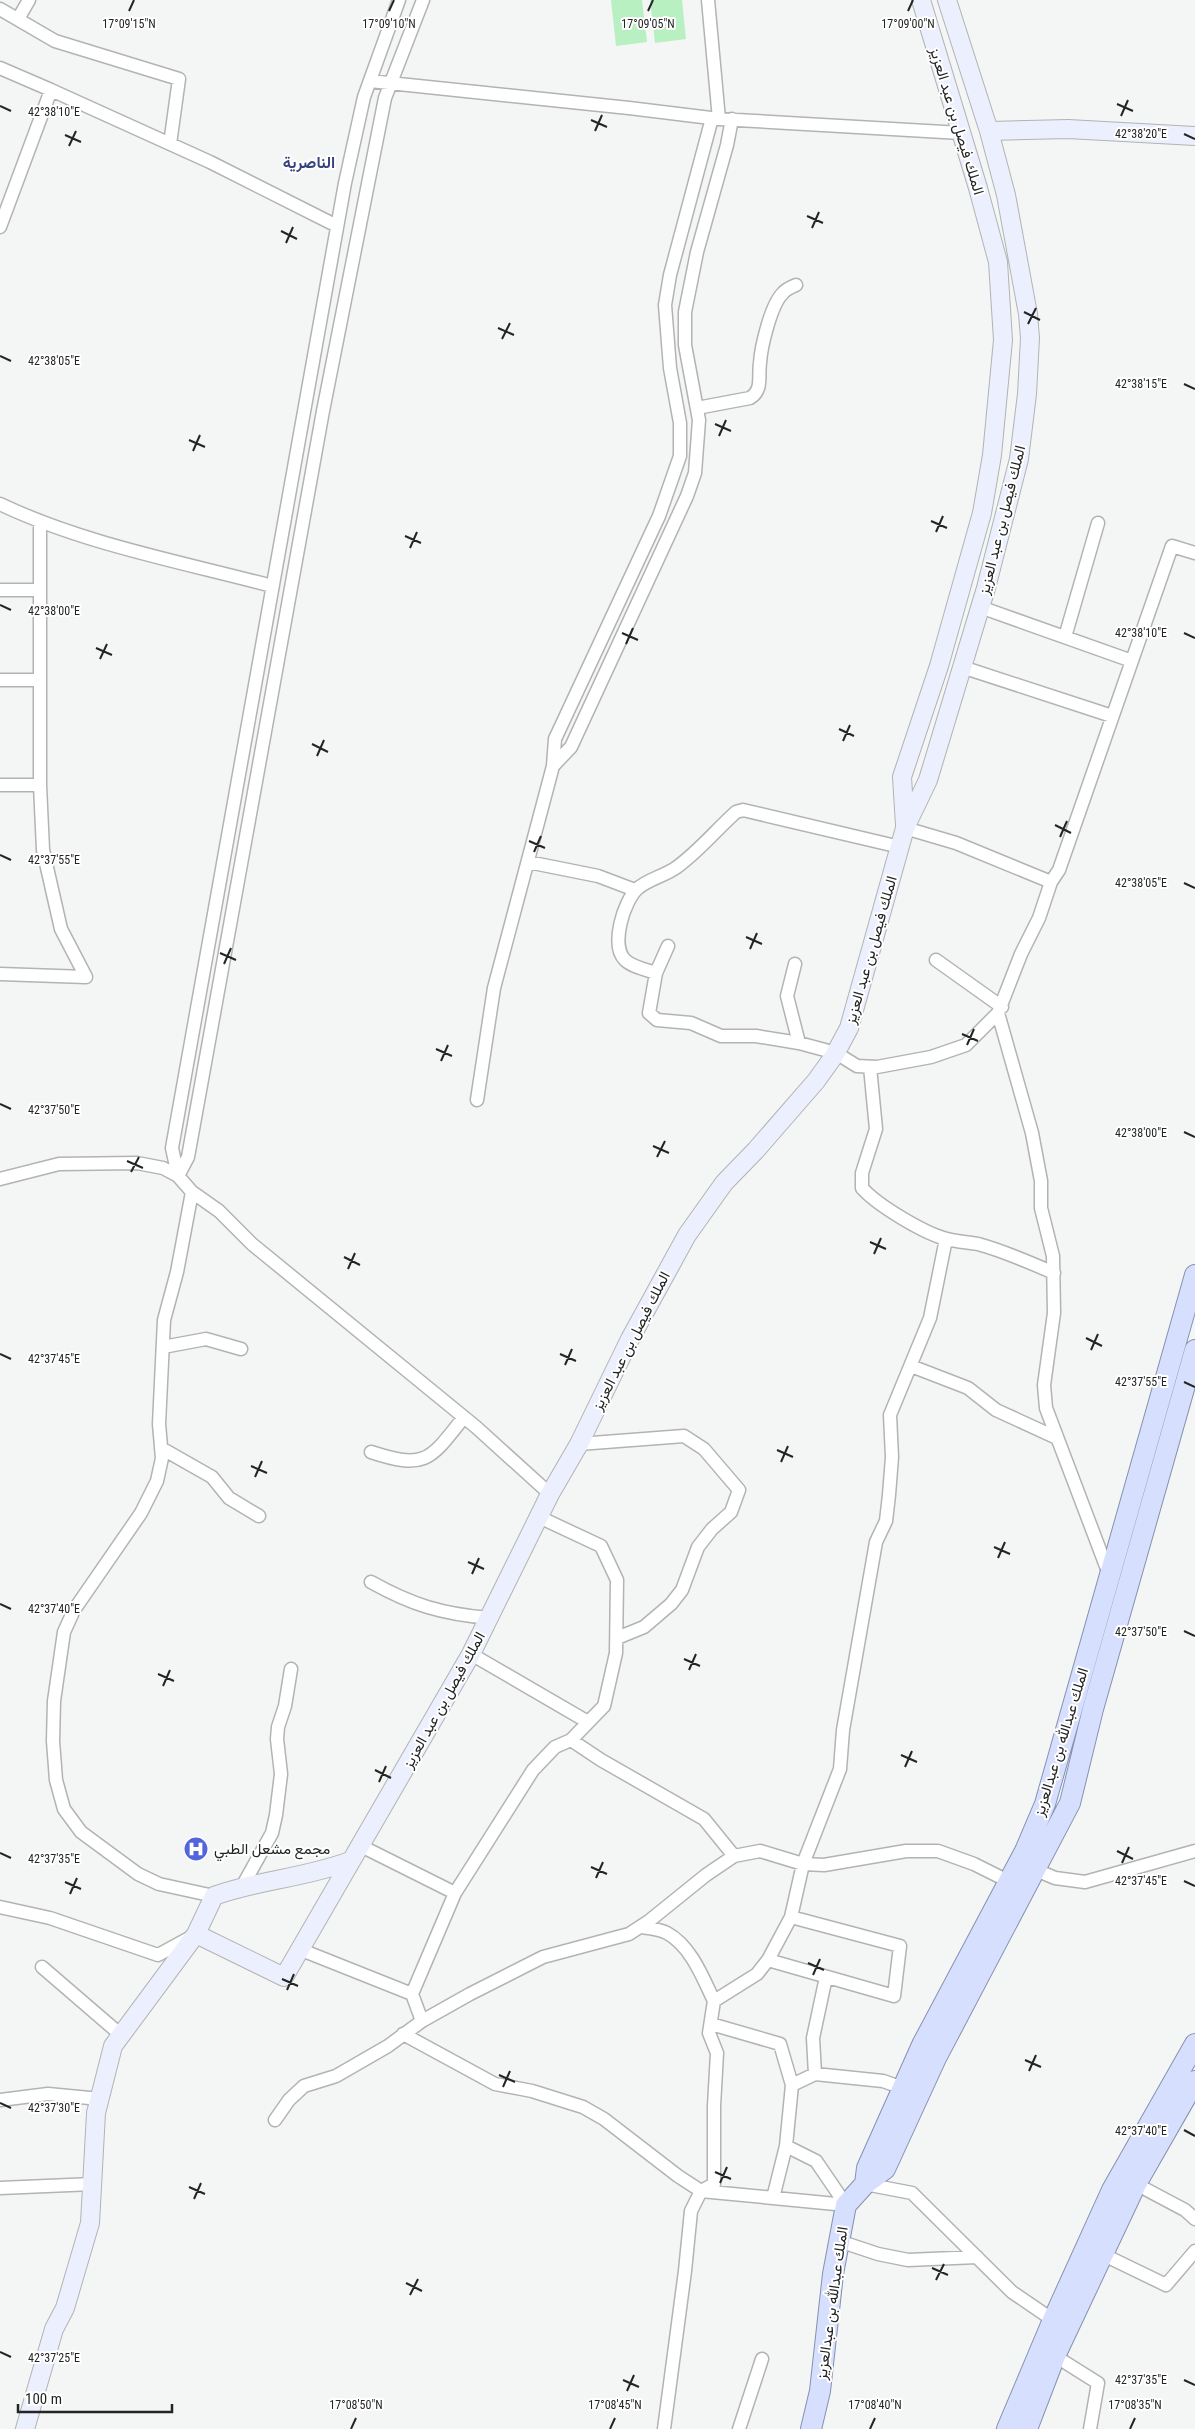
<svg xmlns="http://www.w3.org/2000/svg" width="1195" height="2429" font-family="'Roboto Condensed',Vazirmatn,sans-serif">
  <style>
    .green { fill: #b9f0c2 }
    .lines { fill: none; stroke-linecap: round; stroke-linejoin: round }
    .street-casing { stroke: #b1b4b2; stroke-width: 15 }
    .secondary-casing { stroke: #b1b4b2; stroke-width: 20 }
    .primary-casing { stroke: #8690b0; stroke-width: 22 }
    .street { stroke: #fff; stroke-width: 12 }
    .secondary { stroke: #ebeffe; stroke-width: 18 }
    .primary { stroke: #d6dffd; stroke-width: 20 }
    .ticks { fill: none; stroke: #232523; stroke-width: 2 }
    .labels { text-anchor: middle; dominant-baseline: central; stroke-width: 4; stroke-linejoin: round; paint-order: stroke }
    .street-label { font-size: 15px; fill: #232523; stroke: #fff }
    .poi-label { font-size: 15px; fill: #232523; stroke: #fff; text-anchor: start }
    .neighbourhood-label { font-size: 16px; font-weight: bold; fill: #35427d; stroke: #fff }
    .ticks-label { font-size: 12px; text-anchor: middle; fill: #232523; stroke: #fff; stroke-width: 4; stroke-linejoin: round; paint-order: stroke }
  </style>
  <rect width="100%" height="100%" fill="#f3f6f4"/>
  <path class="green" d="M611,0H642L647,42L616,46Z
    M650,0H682L686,39L655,43Z"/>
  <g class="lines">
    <defs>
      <path id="street" d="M708,0L719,119
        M0,9L55,41L179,79L170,144
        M18,19L29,0
        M0,68L51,90
        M370,81L629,108L719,119L961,133
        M712,118L670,275L665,305L670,368L680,423V456L659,516L555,739L553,766L571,747L687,496L695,473L699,420L685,345V312L697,252L727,145L732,119
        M0,227L51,90L210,162L337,226
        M697,408L750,398C763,390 758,377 760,363C761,347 771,304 783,293C786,289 791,287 796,285
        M0,504C84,544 182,562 272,586
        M0,590H40
        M980,607L1132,661
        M1065,637L1098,523
        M962,667L1112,716
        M0,680H40
        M0,785H40V522
        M905,828L956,843L1051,882L1039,918L1021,954L998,1013L1032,1133L1041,1181V1208L1053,1256L1054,1313L1044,1385L1046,1408L1109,1574
        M528,862L598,876L635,890
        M1051,882L1059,870L1172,546L1195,553
        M668,946L656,973L649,1013L657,1020L691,1023L721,1036H756L799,1043L836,1053L857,1066L877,1067L931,1057L966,1045L998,1013
        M936,960L1002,1007
        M795,964L787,996L799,1043
        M656,973C647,970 632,967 625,960C610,945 624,901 637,889C648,879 665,876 677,867C699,851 716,830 736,812L743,810L900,847
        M0,974L86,977L61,929L43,850L40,785
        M870,1067L876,1129L862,1173V1188C877,1205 925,1234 947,1239C957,1242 968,1242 978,1244C1004,1251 1029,1262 1054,1273
        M477,1100L494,988L553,766
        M178,1176L188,1157L323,411L385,98L423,0
        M178,1176L172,1148L345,183L364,97L399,0
        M0,1179L59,1164L137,1163L163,1168L178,1176L192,1192L219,1211L252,1244L476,1427L550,1494
        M192,1192L177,1272L164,1320L159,1424L162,1458L157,1481L141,1513L74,1610L64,1632L54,1701L53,1741L56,1780L64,1809L81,1832L138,1874L159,1884L214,1896
        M163,1347L206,1339L241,1349
        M911,1366L968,1388L996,1410L1057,1438
        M579,1444L684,1436L704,1449L739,1490L731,1512L712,1529L698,1547L682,1590L671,1604L644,1627L617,1638
        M161,1448L212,1477L229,1498L259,1516
        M371,1452C426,1470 430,1460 464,1417
        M371,1582C412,1605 442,1614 489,1618
        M471,1654L588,1722
        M571,1740L601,1760L704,1819L734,1856
        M359,1845L455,1893
        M1036,1870L1055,1878L1085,1882L1195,1851
        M243,1885L272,1833L276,1815L281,1774L277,1739L278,1727L285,1706L291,1669
        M0,1907L50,1918L158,1955L191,1937
        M640,1927C648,1928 660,1929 667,1933C691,1946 703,1978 714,2001L757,1974L768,1960L791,1917L803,1864L840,1769L843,1730L876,1542L886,1521L889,1495L892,1457L890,1415L930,1318L946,1239
        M299,1949L412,1994
        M768,1960L894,1996L900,1946L791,1917
        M42,1967L121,2035
        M826,1977L813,2038L815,2074L883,2081L903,2088
        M422,2021L412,1994L455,1893L533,1770L555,1747L571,1740L604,1706L616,1653L617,1580L601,1546L539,1517
        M711,2024L780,2044L792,2085L786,2146L816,2161L846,2205
        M403,2034L495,2084L532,2091L583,2107L604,2119L678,2176L701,2191L846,2205
        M792,2085L815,2074
        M0,2100L48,2094L100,2099
        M275,2120L289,2100L304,2086L336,2076L388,2046L422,2021L470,1994L543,1957L629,1934L649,1921L706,1875L734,1856L760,1851L803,1864L824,1865L906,1851H938L974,1864L1008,1881
        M865,2184L912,2193L1012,2292L1053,2320
        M1136,2184L1185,2210L1195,2219
        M0,2188L93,2184
        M773,2198L786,2146
        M839,2241L878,2254L908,2260L977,2257
        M1102,2254L1166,2285L1195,2251
        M1055,2356L1098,2383L1090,2429
        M664,2429L685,2271L691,2211L701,2191L714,2184V2106L717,2053L709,2033L714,2001
        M739,2429L762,2359"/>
      <path id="secondary" d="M989,131L1068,129L1195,136
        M905,825L902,777L939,666L982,513L992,455L1003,340L998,262L978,188L921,0
        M196,1934L284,1977L471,1654L550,1494L579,1444L630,1339L687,1235L724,1183L756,1150L816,1081L834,1056L849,1028L905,828L928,780L986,588L1019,459L1027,394L1030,338L1028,314L1006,195L989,131L947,0
        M25,2429L54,2329L65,2308L90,2223L96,2113L113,2046L196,1934L214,1896C258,1880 305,1878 350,1861"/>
      <path id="primary" d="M865,2184L867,2168L922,2045L1025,1851L1045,1804L1195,1275
        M811,2429L820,2391L833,2274L846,2205L865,2184L885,2169L936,2058L1070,1803L1093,1709L1195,1350
        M1007,2429L1053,2320L1112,2190L1195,2044
        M1027,2429L1055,2356L1136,2184L1195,2081"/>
    </defs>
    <use href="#street" class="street-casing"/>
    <use href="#secondary" class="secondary-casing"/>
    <use href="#primary" class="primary-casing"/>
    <use href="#street" class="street"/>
    <use href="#secondary" class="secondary"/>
    <use href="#primary" class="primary"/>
  </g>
  <path class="ticks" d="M129,11L134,0M389,11L394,0M648,11L653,0M908,11L913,0M1117,104L1133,111M0,106L11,111M1121,116L1128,100M591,120L607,127M595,131L602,115M1184,134L1195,139M65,135L81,142M69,146L76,131M807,216L823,223M812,228L819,212M281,231L297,239M286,243L293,227M1024,312L1040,320M1028,324L1036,308M498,328L514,335M502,339L510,323M0,356L11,361M1184,384L1195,389M715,424L731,431M719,436L726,420M189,440L205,447M193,451L200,435M931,521L947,528M936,532L943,516M405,536L421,543M410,548L417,532M0,605L11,610M622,633L638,640M1184,633L1195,638M626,644L633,628M96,648L112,655M100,659L107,644M839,729L854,736M843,741L850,725M312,744L328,752M317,756L324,740M1055,825L1071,833M1060,837L1067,821M529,841L545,848M534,852L541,836M0,855L11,860M1184,883L1195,888M746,937L762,944M750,949L757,933M220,953L236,960M224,964L231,948M962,1034L978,1041M967,1045L974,1029M436,1049L452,1056M441,1061L448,1045M0,1104L11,1109M1184,1132L1195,1137M653,1146L669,1153M657,1157L665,1141M127,1161L143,1168M131,1172L139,1157M870,1242L886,1249M874,1254L881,1238M344,1257L360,1265M348,1269L355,1253M1086,1338L1102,1346M1091,1350L1098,1334M0,1354L11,1359M560,1354L576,1361M565,1365L572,1349M1184,1382L1195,1387M777,1450L793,1457M781,1462L788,1446M251,1466L267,1473M255,1477L262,1461M994,1547L1010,1554M998,1558L1005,1542M468,1562L484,1569M472,1574L479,1558M0,1604L11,1609M1184,1631L1195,1636M684,1659L700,1666M689,1670L696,1654M158,1674L174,1681M163,1686L170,1670M901,1755L917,1762M905,1767L912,1751M375,1770L391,1778M379,1782L386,1766M1117,1851L1133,1859M0,1853L11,1858M1122,1863L1129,1847M591,1867L607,1874M596,1878L603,1862M1184,1881L1195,1886M65,1882L81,1889M70,1894L77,1878M808,1963L824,1970M813,1975L820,1959M282,1979L298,1986M287,1990L294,1974M1025,2060L1041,2067M1029,2071L1036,2055M499,2075L515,2082M503,2087L510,2071M0,2103L11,2108M1184,2130L1195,2136M715,2172L731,2179M720,2183L727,2167M189,2187L205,2194M194,2199L201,2183M932,2268L948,2275M936,2280L944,2264M406,2283L422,2291M410,2295L418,2279M0,2352L11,2357M623,2380L639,2387M1184,2380L1195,2385M627,2391L634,2375M351,2429L356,2418M610,2429L615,2418M870,2429L875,2418M1130,2429L1135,2418"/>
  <defs>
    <symbol id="hospital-disc" viewBox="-11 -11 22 22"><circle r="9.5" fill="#5265db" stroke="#fff"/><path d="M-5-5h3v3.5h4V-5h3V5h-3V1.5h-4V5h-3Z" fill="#fff"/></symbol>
  </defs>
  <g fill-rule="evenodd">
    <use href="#hospital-disc" x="182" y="1835" width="28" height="28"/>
  </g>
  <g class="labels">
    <g class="street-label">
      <text transform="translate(957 121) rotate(73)">الملك فيصل بن عبد العزيز</text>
      <text transform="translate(1002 520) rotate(-76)">الملك فيصل بن عبد العزيز</text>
      <text transform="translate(871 950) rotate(-74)">الملك فيصل بن عبد العزيز</text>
      <text transform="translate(631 1341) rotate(-63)">الملك فيصل بن عبد العزيز</text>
      <text transform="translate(444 1700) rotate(-61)">الملك فيصل بن عبد العزيز</text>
      <text transform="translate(1061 1742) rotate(-73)">الملك عبدالله بن عبدالعزيز</text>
      <text transform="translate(832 2303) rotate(-82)">الملك عبدالله بن عبدالعزيز</text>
    </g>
    <g class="poi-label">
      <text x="214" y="1849">مجمع مشعل الطبي</text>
    </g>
    <g class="neighbourhood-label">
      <text x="309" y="162">الناصرية</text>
    </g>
  </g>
  <g class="ticks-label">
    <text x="389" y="28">17°09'10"N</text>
    <text x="648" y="28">17°09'05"N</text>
    <text x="908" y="28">17°09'00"N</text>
    <text x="129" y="28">17°09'15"N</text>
    <text x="54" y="116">42°38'10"E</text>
    <text x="1141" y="138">42°38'20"E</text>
    <text x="54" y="365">42°38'05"E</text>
    <text x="1141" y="388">42°38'15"E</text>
    <text x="54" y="615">42°38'00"E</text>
    <text x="1141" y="637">42°38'10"E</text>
    <text x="54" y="864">42°37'55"E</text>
    <text x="1141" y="887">42°38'05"E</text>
    <text x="54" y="1114">42°37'50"E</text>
    <text x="1141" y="1137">42°38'00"E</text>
    <text x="54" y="1363">42°37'45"E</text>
    <text x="1141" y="1386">42°37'55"E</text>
    <text x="54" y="1613">42°37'40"E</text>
    <text x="1141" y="1636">42°37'50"E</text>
    <text x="54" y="1863">42°37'35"E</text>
    <text x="1141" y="1885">42°37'45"E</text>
    <text x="54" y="2112">42°37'30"E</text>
    <text x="1141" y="2135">42°37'40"E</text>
    <text x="54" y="2362">42°37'25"E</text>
    <text x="1141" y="2384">42°37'35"E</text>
    <text x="356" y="2409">17°08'50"N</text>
    <text x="615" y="2409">17°08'45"N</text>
    <text x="875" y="2409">17°08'40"N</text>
    <text x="1135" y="2409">17°08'35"N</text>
  </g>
  <path d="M18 2404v8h154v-8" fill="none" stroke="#232523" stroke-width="2.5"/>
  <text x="25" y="2404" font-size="15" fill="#232523" stroke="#ffffff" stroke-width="4" paint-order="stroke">100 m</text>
</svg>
